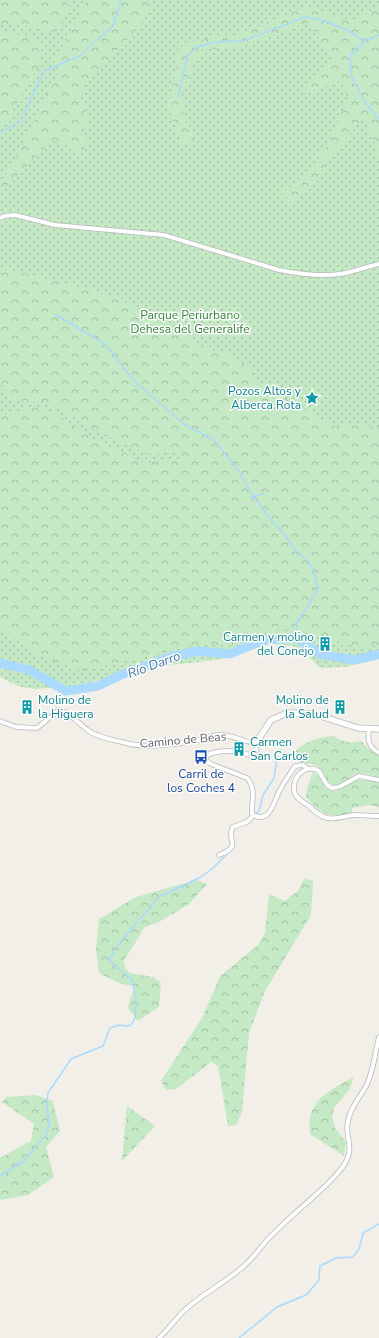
<svg xmlns="http://www.w3.org/2000/svg" width="379" height="1338" font-family="'Nunito Sans',sans-serif">
  <style>
    .grass { fill: url(#grass-dots) }
    .forest { fill: url(#forest-crowns) }
    .lines { fill: none; stroke-linecap: round; stroke-linejoin: round }
    .stream { stroke: #aadaff; stroke-width: 1.5 }
    .river { stroke: #aadaff; stroke-width: 9 }
    .street-casing { stroke: #b5b8bc; stroke-width: 5.5 }
    .secondary-casing { stroke: #b6babf; stroke-width: 7 }
    .street { stroke: #fff; stroke-width: 4 }
    .secondary { stroke: #fff; stroke-width: 5.5 }
    .labels { text-anchor: middle; dominant-baseline: central; stroke-width: 3; stroke-linejoin: round; paint-order: stroke }
    .park-label { font-size: 12px; fill: #348238; stroke: #fff }
    .culture-label { font-size: 12px; fill: #0d838f; stroke: #fff; text-anchor: end }
    .street-label { font-size: 12px; fill: #5f6368; stroke: #fff }
    .transit-label { font-size: 12px; fill: #164399; stroke: #fff }
    .water-label { font-size: 13px; font-style: italic; fill: #4174aa; stroke: #fff }
  </style>
  <defs>
    <pattern id="grass-dots" width="8" height="8" patternUnits="userSpaceOnUse"><rect width="8" height="8" fill="#c5e8c5"/><path d="M2 2h.1M6 6h.1" fill="none" stroke="#a3c0a4" stroke-width="1.8" stroke-linecap="round"/></pattern>
    <pattern id="forest-crowns" width="20" height="18" patternUnits="userSpaceOnUse"><rect width="20" height="18" fill="#c5e8c5"/><path d="M2 6a3 3 0 1 1 6 0M12 15a3 3 0 1 1 6 0" fill="none" stroke="#a3c0a4"/></pattern>
  </defs>
  <rect width="100%" height="100%" fill="#f1efe8"/>
  <path class="grass" d="M0,0H379V659L344,667L325,668L319,667L305,653L296,647L274,644L263,646L249,651L221,659L157,667L124,676L67,687L34,689L18,686L0,677Z"/>
  <path class="forest" d="M0,0H73L56,33C38,28 19,24 0,24Z
    M87,0H152L149,12L138,28L84,86L81,100L89,123L84,129L87,140L82,153L77,156L65,144L52,140L7,186L0,195V184L19,152L47,93L59,76L53,64Z
    M308,6L352,21L379,6V161L375,144L364,117L334,154L315,181L293,205L281,193L300,180L325,150L348,99L341,81L302,94L332,59L308,23L237,47L201,50C190,71 177,96 185,120C187,125 191,131 194,136L192,142L182,144L168,107L177,65L176,52L187,41L197,42L216,36H234Z
    M0,32L25,35L43,43L38,68L0,132Z
    M6,269L95,291L122,300L208,349L225,353L251,367L254,381L336,427L357,424L379,428V645L360,647L284,629L262,633L230,646L208,645L188,646L154,655L82,671L56,662L32,652L0,627V414H7L30,407L43,408L58,415L94,439L145,463L182,458L181,453L147,454L98,433L67,413L42,402L26,403L14,400L2,386V376L0,371V279Z
    M334,736C343,743 351,743 361,741L370,750L379,756V778C374,776 367,773 361,773C350,772 345,788 334,785C325,783 325,771 318,767C313,763 303,763 297,762L296,751C305,741 320,737 334,736Z
    M313,772L320,777L325,786L329,790L336,791L356,780H369L379,782V807L368,805L352,808V814C329,818 321,815 306,797L307,788Z
    M304,878L313,881L311,915L265,991L249,1033L242,1112L236,1125L228,1126L218,1066L211,1062L176,1089L166,1090L161,1081L202,1018L220,976L258,945L265,933L269,894L285,901L298,891Z
    M196,880L207,884L189,904L159,922L145,927L123,962L129,973L153,977L161,983L159,1007L138,1021L128,1008L134,986L121,984L99,973L96,950L99,919L136,897Z
    M354,1077L350,1089L334,1108L332,1117L335,1128L346,1142L344,1156L310,1134C310,1129 309,1123 310,1118C314,1096 336,1087 354,1077Z
    M36,1095L53,1101L60,1131L46,1147L54,1177L28,1195L0,1200V1158L31,1141L34,1124L2,1102L6,1097Z
    M127,1106L155,1126L122,1161Z"/>
  <g class="lines">
    <path class="stream" d="M379,35L365,41L350,56L351,75L365,102L379,119
      M178,98L187,56L197,47L216,42L243,41L305,17L322,20L347,30L365,41
      M0,133L21,121L44,71L79,56L113,26L119,8L121,0
      M56,315L105,344L134,381L185,425L214,440L237,468L252,494L272,521L286,536L294,549L308,561L314,573L318,589L297,623L296,638
      M251,497L263,494
      M256,814L259,811L263,795L274,778L277,758
      M0,1176L24,1161L46,1135L49,1125L47,1104L48,1093L71,1059L103,1046L110,1028L119,1025L128,1026L131,1025L135,1018L136,997L131,979L109,960L122,940L159,897L201,877L213,868L228,853
      M239,1338L277,1307L306,1295L319,1280L320,1266L336,1258L353,1257L359,1249L363,1233L379,1224"/>
    <path class="river" d="M0,663L29,670L66,691L98,686L123,674L170,657L197,651L230,654L263,640L296,638L320,654L354,660L379,654"/>
    <defs>
      <path id="street" d="M0,218L5,216L15,215L55,225L164,235L279,270C299,274 320,277 340,274C353,272 366,267 379,264
        M0,721L16,727L37,728L59,710C72,713 78,724 89,731C99,738 114,740 126,743C148,749 177,744 199,740C205,738 211,736 217,735C234,734 241,742 256,743L257,755C251,756 247,754 241,753C231,750 213,750 205,757V760L211,764L247,778C257,789 251,802 252,814C270,826 274,800 280,790C284,782 290,774 295,766L303,765L308,769
        M369,729C367,740 369,748 379,753
        M379,780L359,776L339,787L332,788L327,785L319,771C305,763 290,778 295,794C298,800 304,802 309,806C314,811 319,816 327,818C336,820 345,816 354,815C362,815 371,816 379,816
        M219,855C244,845 225,840 233,827L247,822L254,815
        M159,1338C169,1329 176,1318 186,1309C204,1293 226,1282 244,1266C253,1258 260,1248 268,1239C276,1231 284,1223 292,1216C308,1201 333,1182 344,1165C356,1146 344,1138 348,1121C351,1105 361,1097 367,1084C374,1069 375,1052 379,1037"/>
      <path id="secondary" d="M256,743L271,720L285,714L291,713L314,714L358,728L379,729"/>
    </defs>
    <use href="#street" class="street-casing"/>
    <use href="#secondary" class="secondary-casing"/>
    <use href="#street" class="street"/>
    <use href="#secondary" class="secondary"/>
  </g>
  <defs>
    <symbol id="sight-bare" viewBox="-9 -9 18 18"><path d="M0-6L1.8-2.2L6-1.7L2.9 1.2L3.7 5.4L0 3.3L-3.7 5.4L-2.9 1.2L-6-1.7L-1.8-2.2Z" fill="#0f9aa8" stroke="#fff" stroke-width="2.5" paint-order="stroke"/></symbol>
    <symbol id="building-bare" viewBox="-9 -9 18 18"><path d="M-4-6H4V6H1V3H-1V6H-4ZM-2.5-4.3h1.7v1.8h-1.7ZM.8-4.3h1.7v1.8H.8ZM-2.5-1h1.7V.8h-1.7ZM.8-1h1.7V.8H.8Z" fill="#0f9aa8" stroke="#fff" stroke-width="2.5" paint-order="stroke"/></symbol>
    <symbol id="bus-bare" viewBox="-9 -9 18 18"><path d="M-5-6H5V4H4V6H2V4H-2V6H-4V4H-5ZM-3.5-4V0h7V-4ZM-3.5 1.2v1.5H-2V1.2ZM2 1.2v1.5H3.5V1.2Z" fill="#1a4fb4" stroke="#fff" stroke-width="2.5" paint-order="stroke"/></symbol>
  </defs>
  <g fill-rule="evenodd">
    <use href="#sight-bare" x="302" y="388" width="20" height="20"/>
    <use href="#building-bare" x="315" y="634" width="20" height="20"/>
    <use href="#building-bare" x="17" y="697" width="20" height="20"/>
    <use href="#building-bare" x="330" y="697" width="20" height="20"/>
    <use href="#building-bare" x="229" y="739" width="20" height="20"/>
    <use href="#bus-bare" x="191" y="747" width="20" height="20"/>
  </g>
  <g class="labels">
    <g class="park-label">
      <text x="190" y="315">Parque Periurbano<tspan x="190" dy="14">Dehesa del Generalife</tspan></text>
    </g>
    <g class="culture-label">
      <text x="301" y="391">Pozos Altos y<tspan x="301" dy="14">Alberca Rota</tspan></text>
      <text x="314" y="637">Carmen y molino<tspan x="314" dy="14">del Conejo</tspan></text>
      <text x="38" y="700" text-anchor="start">Molino de<tspan x="38" dy="14">la Higuera</tspan></text>
      <text x="329" y="700">Molino de<tspan x="329" dy="14">la Salud</tspan></text>
      <text x="250" y="742" text-anchor="start">Carmen<tspan x="250" dy="14">San Carlos</tspan></text>
    </g>
    <g class="street-label">
      <text transform="translate(183 740) rotate(-5)">Camino de Beas</text>
    </g>
    <g class="transit-label">
      <text x="201" y="774">Carril de<tspan x="201" dy="14">los Coches 4</tspan></text>
    </g>
    <g class="water-label">
      <text transform="translate(154 665) rotate(-20)">Río Darro</text>
    </g>
  </g>
</svg>
